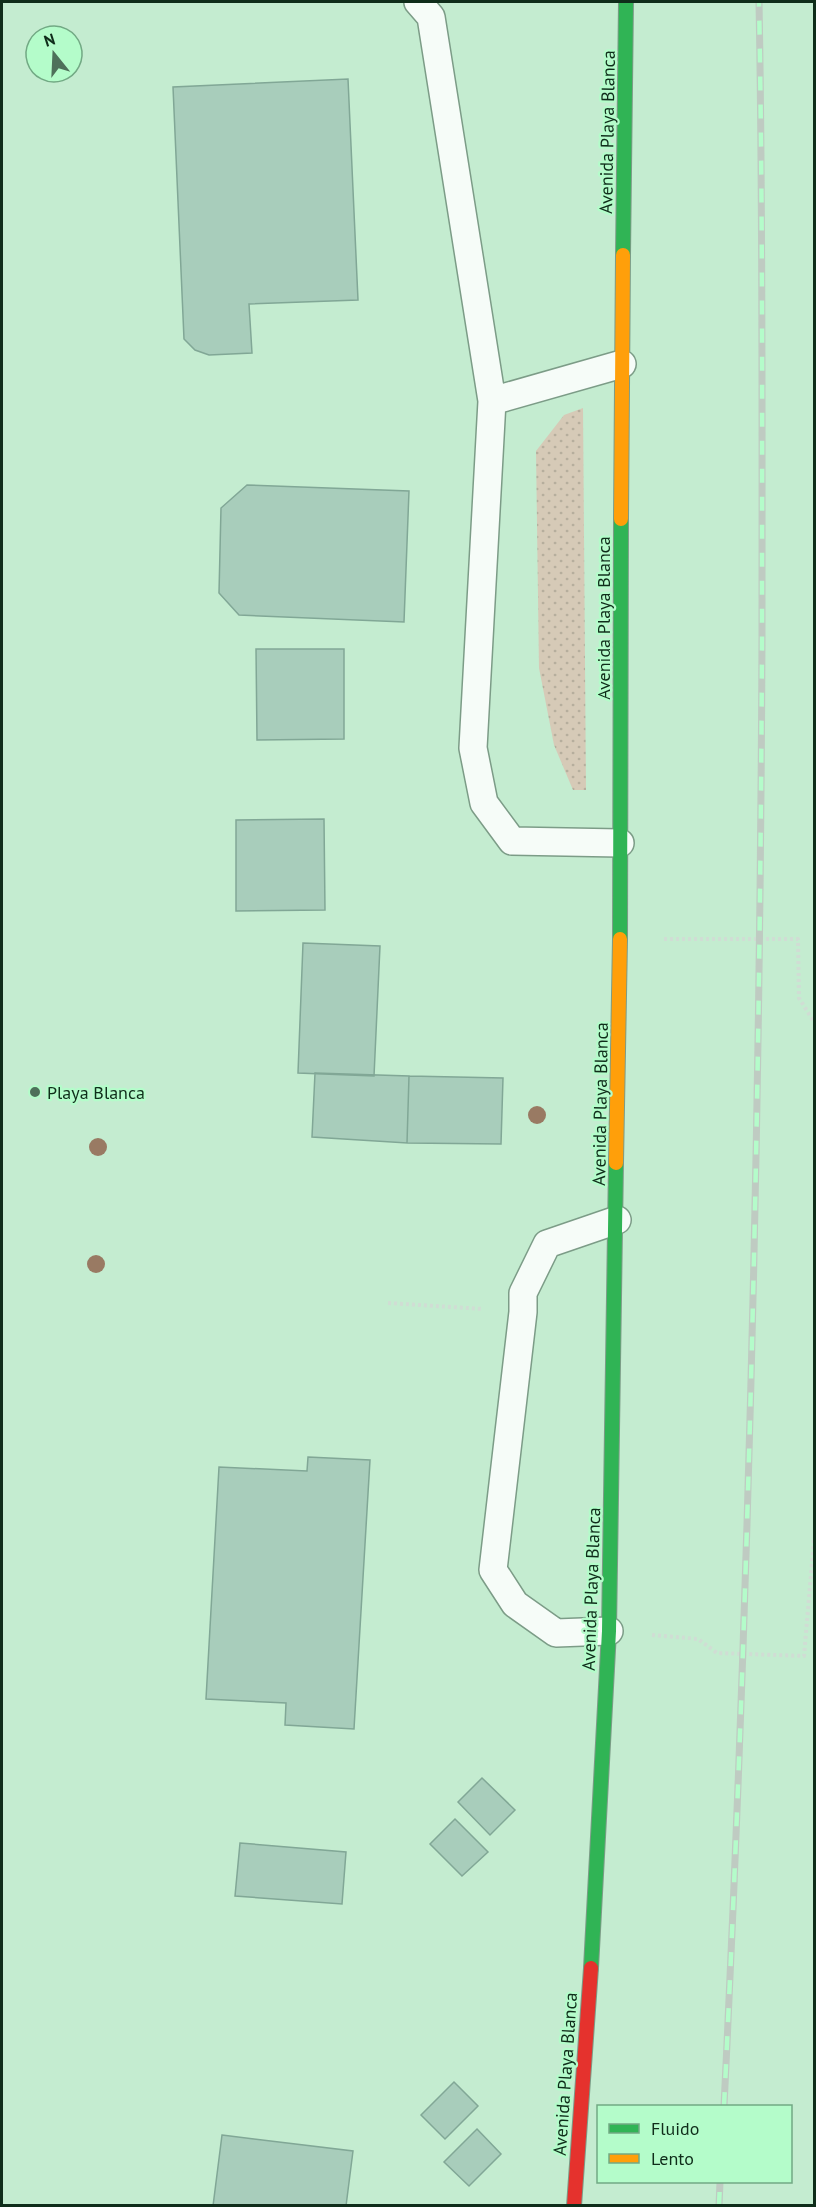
<svg xmlns="http://www.w3.org/2000/svg" width="816" height="2207" font-family="'PT Sans',sans-serif">
  <style>
    .grass { fill: url(#grass-dots) }
    .building { fill: #a8cdbb; stroke: #81a796; stroke-width: 1.5 }
    .lines { fill: none; stroke-linecap: round; stroke-linejoin: round }
    .lane-casing { stroke: #7c9c87; stroke-width: 30 }
    .fast-casing { stroke: #7c9c87; stroke-width: 16 }
    .slow-casing { stroke: #7c9c87; stroke-width: 16 }
    .jam-casing { stroke: #7c9c87; stroke-width: 16 }
    .path { stroke: #d0ddd4; stroke-width: 4; stroke-dasharray: 3 3; stroke-linecap: butt }
    .lane { stroke: #f6fcf8; stroke-width: 27 }
    .fast { stroke: #30b455; stroke-width: 14 }
    .slow { stroke: #ff9f0a; stroke-width: 14 }
    .jam { stroke: #e5322d; stroke-width: 14 }
    .rail-casing { stroke: #bfcbc2; stroke-width: 7 }
    .rail { stroke: #b4fcca; stroke-width: 4.5; stroke-dasharray: 14; stroke-linecap: butt }
    .tree { fill: #997a63 }
    .poi-dot { fill: #4e705a; stroke: #b4fcca; stroke-width: 2 }
    .labels { text-anchor: middle; dominant-baseline: central; stroke-width: 4.5; stroke-linejoin: round; paint-order: stroke }
    .street-label { font-size: 18px; fill: #0f2d1a; stroke: #b4fcca }
    .poi-label { font-size: 18px; fill: #0f2d1a; stroke: #b4fcca; text-anchor: start }
  </style>
  <defs>
    <pattern id="grass-dots" width="8" height="8" patternUnits="userSpaceOnUse" patternTransform="scale(1.5)"><rect width="8" height="8" fill="#d6cab7"/><path d="M2 2h.1M6 6h.1" fill="none" stroke="#b6ae9d" stroke-width="1.8" stroke-linecap="round"/></pattern>
  </defs>
  <rect width="100%" height="100%" fill="#c4ecd0"/>
  <path class="grass" d="M583,408L586,790H573L554,745L539,668L536,451L564,415Z"/>
  <path class="building" d="M348,79L358,300L249,304L252,353L209,355L195,350L184,339L173,87Z
    M247,485L409,491L404,622L239,615L219,593L221,508Z
    M256,649H344V739L257,740Z
    M324,819L325,910L236,911V820Z
    M303,943L380,946L374,1076L298,1073Z
    M315,1073L409,1076L407,1143L312,1137Z
    M409,1076L503,1078L501,1144L407,1143Z
    M308,1457L370,1460L354,1729L285,1725L286,1703L206,1699L219,1467L307,1471Z
    M482,1778L515,1810L490,1835L458,1802Z
    M455,1819L488,1852L462,1876L430,1844Z
    M240,1843L346,1852L342,1904L235,1896Z
    M454,2082L478,2106L445,2139L421,2115Z
    M477,2129L501,2154L469,2186L444,2162Z
    M222,2135L353,2151L346,2206H213Z"/>
  <g class="lines">
    <defs>
      <path id="lane" d="M418,2L431,17L492,401L473,748L484,803L512,841L620,843
        M492,401L622,364
        M609,1631L556,1633L515,1604L493,1570L523,1312V1293L547,1244L617,1220"/>
      <path id="fast" d="M623,255L626,2
        M620,939L621,519
        M591,1968L609,1631L616,1163"/>
      <path id="slow" d="M621,519L623,255
        M616,1163L620,939"/>
      <path id="jam" d="M574,2206L591,1968"/>
    </defs>
    <use href="#lane" class="lane-casing"/>
    <use href="#fast" class="fast-casing"/>
    <use href="#slow" class="slow-casing"/>
    <use href="#jam" class="jam-casing"/>
    <path class="path" d="M664,939H798L799,998L814,1022
      M388,1303L483,1309
      M652,1635L698,1639L717,1653L804,1656L814,1539"/>
    <use href="#lane" class="lane"/>
    <use href="#fast" class="fast"/>
    <use href="#slow" class="slow"/>
    <use href="#jam" class="jam"/>
    <defs>
      <path id="rail" d="M724,2106C748,1617 760,1127 762,636C762,425 763,213 759,2
        M719,2206L720,2182"/>
    </defs>
    <use href="#rail" class="rail-casing"/>
    <use href="#rail" class="rail"/>
  </g>
  <g class="tree">
    <circle cx="537" cy="1115" r="9"/>
    <circle cx="98" cy="1147" r="9"/>
    <circle cx="96" cy="1264" r="9"/>
  </g>
  <circle class="poi-dot" cx="35" cy="1092" r="6"/>
  <g class="labels">
    <g class="street-label">
      <text transform="translate(607 132) rotate(-89)">Avenida Playa Blanca</text>
      <text transform="translate(603 618) rotate(-90)">Avenida Playa Blanca</text>
      <text transform="translate(600 1104) rotate(-89)">Avenida Playa Blanca</text>
      <text transform="translate(591 1589) rotate(-88)">Avenida Playa Blanca</text>
      <text transform="translate(565 2074) rotate(-86)">Avenida Playa Blanca</text>
    </g>
    <g class="poi-label">
      <text x="47" y="1092">Playa Blanca</text>
    </g>
  </g>
  <rect width="816" height="2207" fill="none" stroke="#0f2d1a" stroke-width="6"/>
  <rect x="597" y="2105" width="195" height="78" fill="#b4fcca" stroke="#72a984" stroke-width="1.5"/>
  <rect x="609" y="2124" width="30" height="9" fill="#30b455" stroke="#72a984" stroke-width="1.5"/>
  <text x="651" y="2135" font-size="18" fill="#0f2d1a">Fluido</text>
  <rect x="609" y="2154" width="30" height="9" fill="#ff9f0a" stroke="#72a984" stroke-width="1.5"/>
  <text x="651" y="2165" font-size="18" fill="#0f2d1a">Lento</text>
  <g transform="translate(54 54) rotate(342)"><circle r="28" fill="#b4fcca" stroke="#72a984" stroke-width="1.5"/>
  <path d="M0-4.5L10 22L0 15L-10 22Z" fill="#4e705a"/>
  <text y="-9" font-size="16" font-weight="bold" text-anchor="middle" fill="#0f2d1a">N</text>
  </g>
</svg>
